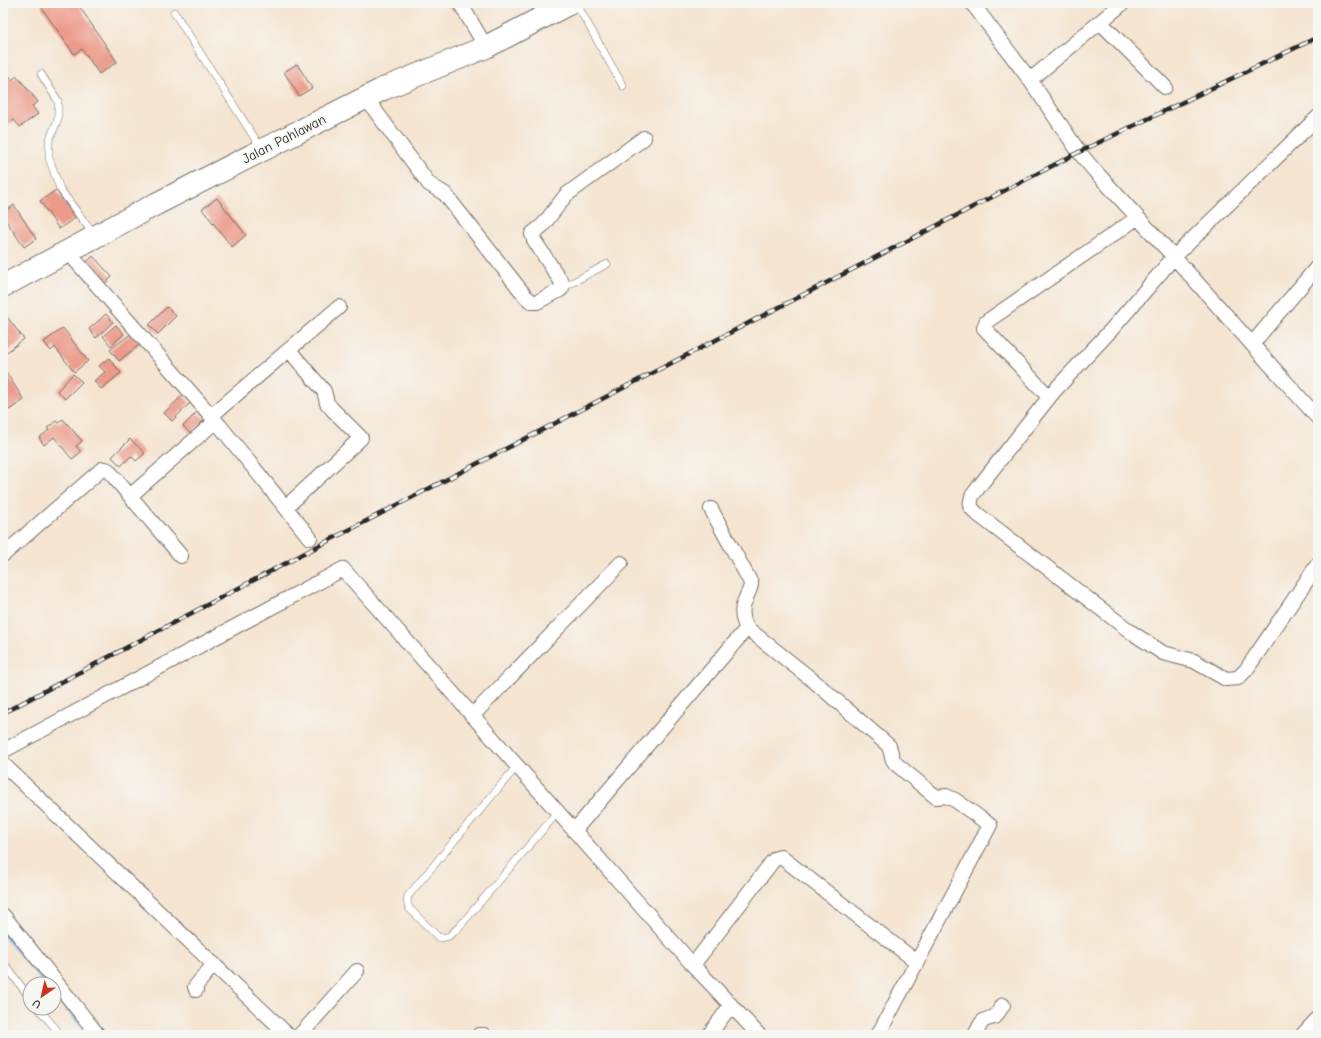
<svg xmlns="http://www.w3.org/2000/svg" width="1321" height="1038" font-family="'Comic Neue',sans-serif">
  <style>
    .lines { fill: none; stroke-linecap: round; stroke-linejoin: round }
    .stream { stroke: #75ace4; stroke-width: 4 }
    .building { fill: #ec9a89 }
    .service-casing { stroke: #726c65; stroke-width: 8 }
    .minor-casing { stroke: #726c65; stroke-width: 16 }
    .tertiary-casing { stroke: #726c65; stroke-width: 20 }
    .trunk-casing { stroke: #726c65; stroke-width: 24 }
    .service { stroke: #fff; stroke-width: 7 }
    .minor { stroke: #fff; stroke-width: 14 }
    .tertiary { stroke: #fff; stroke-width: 18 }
    .trunk { stroke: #fff; stroke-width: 22 }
    .rail-casing { stroke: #2b2b2b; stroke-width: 4.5 }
    .rail { stroke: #f6f6f2; stroke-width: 3; stroke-dasharray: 9; stroke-linecap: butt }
    .labels { text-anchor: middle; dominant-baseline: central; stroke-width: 3.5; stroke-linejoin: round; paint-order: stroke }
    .street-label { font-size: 14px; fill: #2b2b2b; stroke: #f6f6f2 }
  </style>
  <rect width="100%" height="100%" fill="#f6f6f2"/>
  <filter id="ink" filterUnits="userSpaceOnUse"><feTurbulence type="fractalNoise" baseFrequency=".025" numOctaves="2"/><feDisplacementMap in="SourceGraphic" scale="8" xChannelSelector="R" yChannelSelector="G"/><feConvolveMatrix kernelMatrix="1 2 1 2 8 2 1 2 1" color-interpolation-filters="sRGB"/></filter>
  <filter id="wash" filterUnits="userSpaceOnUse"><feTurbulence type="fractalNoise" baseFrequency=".012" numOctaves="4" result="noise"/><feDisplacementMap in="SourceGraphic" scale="16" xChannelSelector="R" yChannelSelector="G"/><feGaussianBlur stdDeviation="0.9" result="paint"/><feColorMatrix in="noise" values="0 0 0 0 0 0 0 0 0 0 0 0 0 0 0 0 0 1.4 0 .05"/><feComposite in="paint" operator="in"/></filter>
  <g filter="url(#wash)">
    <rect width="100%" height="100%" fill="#f5e4d0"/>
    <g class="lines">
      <path class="stream" d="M3,933L46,984
        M54,993L84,1028"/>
    </g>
    <g id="blocks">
      <path class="building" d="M47,3H77L117,62L99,74L82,49L74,54L41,7Z
        M297,64L312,88L299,96L284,72Z
        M3,68L12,80L17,76L38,102L32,106L38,114L20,127L14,120L7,125L3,119Z
        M56,190L75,218L59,229L40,201Z
        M217,198L246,235L232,247L202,209Z
        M14,205L36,239L24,247L3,216V213Z
        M93,256L112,277L103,285L84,265Z
        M167,307L176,316L158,334L149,325Z
        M106,314L113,322L96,338L89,329Z
        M7,317L24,339L3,355V320Z
        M116,325L124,334L111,346L103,336Z
        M63,328L88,361L74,372L55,347L51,351L44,342Z
        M132,333L140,344L119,361L110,350Z
        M109,358L121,373L101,389L94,381L105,372L99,366Z
        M3,373L5,376L7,374L24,400L9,410L3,401Z
        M73,374L82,382L65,399L57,391Z
        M183,395L190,403L172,421L164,413Z
        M197,412L205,419L191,434L183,426Z
        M63,419L82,441L76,446L81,452L72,459L54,437L44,445L39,438L49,430L47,428L56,421L58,423Z
        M130,439L145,453L136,461L131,456L121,466L112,457Z"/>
    </g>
  </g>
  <g filter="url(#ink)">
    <use href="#blocks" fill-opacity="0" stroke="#726c65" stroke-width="1"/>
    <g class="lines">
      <defs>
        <path id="service" d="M576,3L623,86
          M174,12L261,148
          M41,74L58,101V119L49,141V158L60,189L94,235
          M562,288L607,264
          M517,766L408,896L407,901L409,908L438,937L442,938L449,936L459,927L558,812
          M3,962L30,998
          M38,1008L61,1035"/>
        <path id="minor" d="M460,3L486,47
          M972,3L1030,80L1079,152L1094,170L1174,257L1318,418
          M1100,22L1165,87
          M1030,80L1123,3
          M366,98L429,184L445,194L526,297L532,302H537L560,290L562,288V283L534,240L532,234L543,225L566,195L644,138
          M1318,117L1174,257L1112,329L1055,390L1028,424L981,484L972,496L970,506L976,513L1131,632L1163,653L1194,661L1226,679L1238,678L1246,670L1318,564
          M68,252L220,426L310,538
          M1252,344L1318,266
          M1049,397L984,328L986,322L1137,218
          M211,416L339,307
          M130,496L216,421
          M286,507L361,438L332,409L327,403L324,391L289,350
          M711,509L751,583C751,589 748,592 746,598C741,608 741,618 747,628L815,682L889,746L893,760L896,764L936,797L946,796L955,800L990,825L878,1035
          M3,555L102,469H105L108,470L181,556
          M472,716L621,563
          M3,751L343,569L693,965L759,1035
          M3,764L288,1035
          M574,831L747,628
          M3,915L98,1035
          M693,965L772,862L776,858L781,857L917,962
          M196,990L195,987L214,964
          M300,1035L357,971
          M479,1035H484
          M709,1035L731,1005
          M975,1035C982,1022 980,1020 995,1017L1003,1005"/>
        <path id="tertiary" d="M1305,1035L1318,1021"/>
        <path id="trunk" d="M3,286L156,204L383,89L486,47L570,3"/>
      </defs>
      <use href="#service" class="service-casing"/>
      <use href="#minor" class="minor-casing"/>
      <use href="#tertiary" class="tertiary-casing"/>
      <use href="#trunk" class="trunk-casing"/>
      <use href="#service" class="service"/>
      <use href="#minor" class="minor"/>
      <use href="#tertiary" class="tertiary"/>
      <use href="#trunk" class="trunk"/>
      <defs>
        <path id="rail" d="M3,713L322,544L1079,152L1318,37"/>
      </defs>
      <use href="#rail" class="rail-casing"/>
      <use href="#rail" class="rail"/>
    </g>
  </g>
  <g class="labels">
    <g class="street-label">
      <text transform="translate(284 139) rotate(-27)">Jalan Pahlawan</text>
    </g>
  </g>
  <rect width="1321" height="1038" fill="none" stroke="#f6f6f2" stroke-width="16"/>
  <g transform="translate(42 996) rotate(214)"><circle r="19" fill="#f6f6f2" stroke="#a5a5a2"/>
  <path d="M0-3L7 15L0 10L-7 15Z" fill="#c8321e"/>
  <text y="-6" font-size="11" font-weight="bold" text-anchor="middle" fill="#2b2b2b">U</text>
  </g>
</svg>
